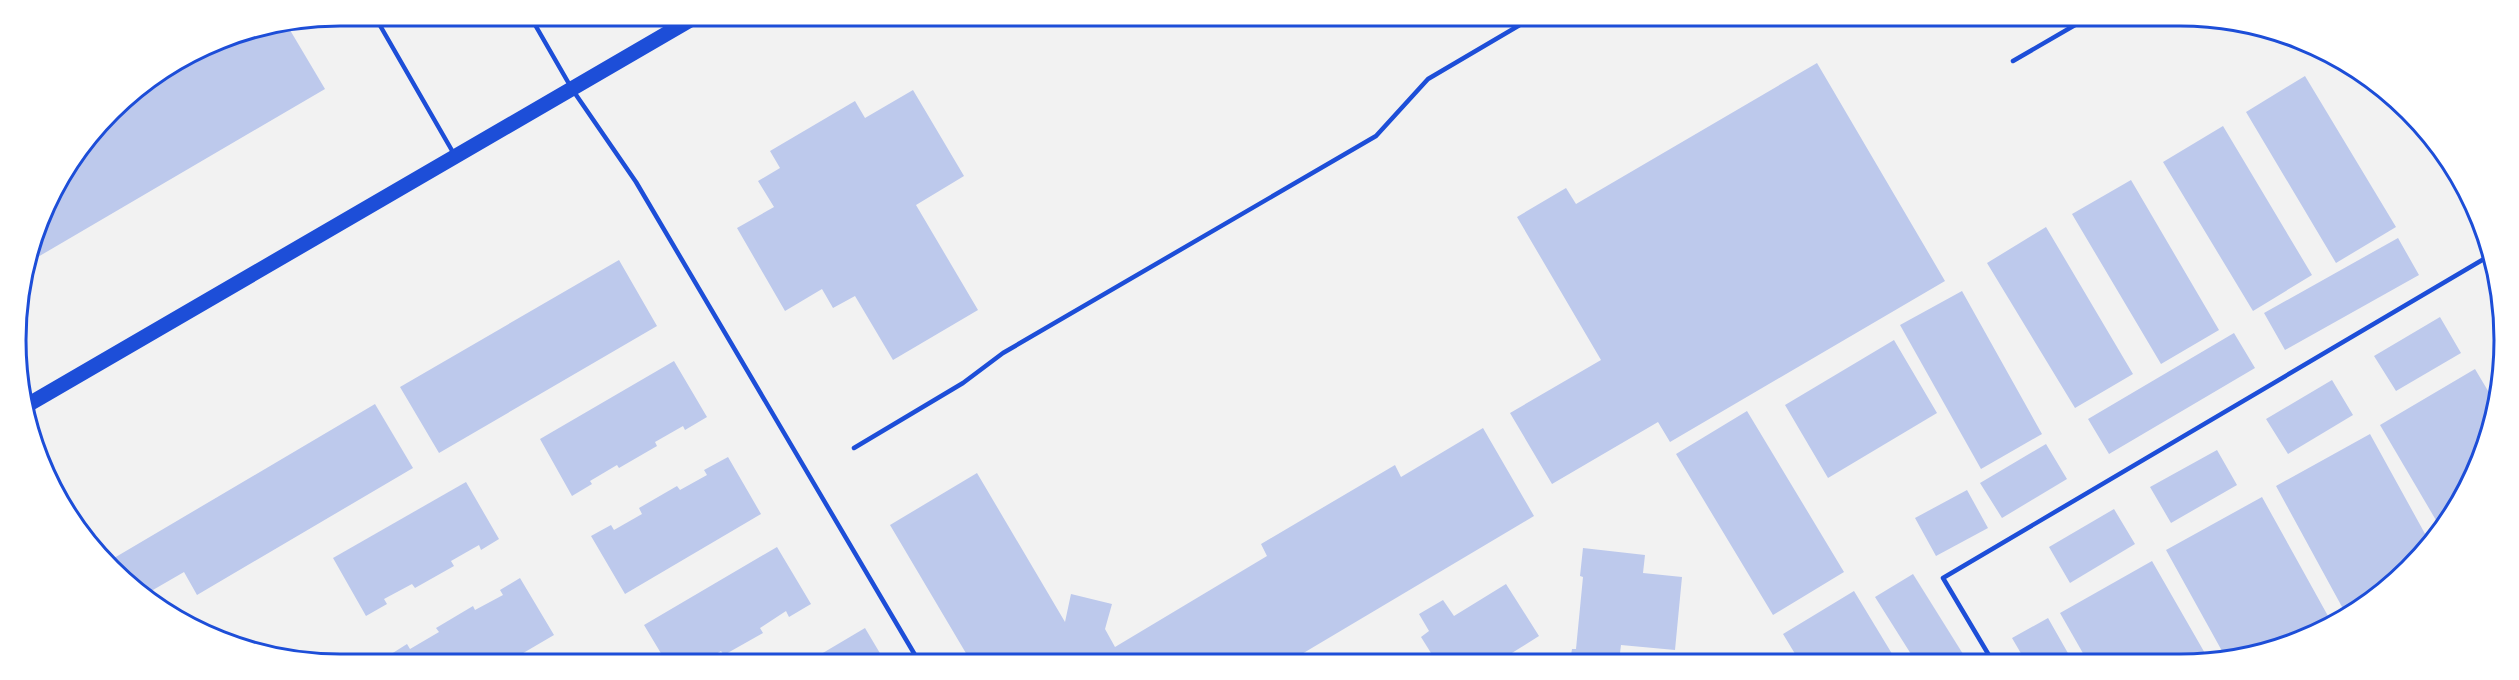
<svg xmlns="http://www.w3.org/2000/svg" width="2519" height="680" font-family="'Alegreya Sans',sans-serif">
  <style>
    .building { fill: #bdc9ec }
    .lines { fill: none; stroke-linecap: round; stroke-linejoin: round }
    .service { stroke: #1d4ed8; stroke-width: 4.5 }
    .primary { stroke: #1d4ed8; stroke-width: 15 }
    .rim { fill: none; stroke: #1d4ed8; stroke-width: 3 }
  </style>
  <rect width="100%" height="100%" fill="#f2f2f2"/>
  <path class="building" d="M287,25L325,89L31,261L48,197L125,96L216,40Z
    M1817,63L1945,281L1670,442L1658,422L1552,484L1510,413L1601,360L1517,217L1566,188L1576,204Z
    M2305,76L2396,227L2336,263L2246,112Z
    M913,90L964,176L916,205L978,310L893,360L855,296L833,308L822,289L785,311L737,228L774,207L758,181L780,168L770,151L855,101L865,118Z
    M2223,126L2312,275L2253,311L2163,162Z
    M2131,180L2219,330L2161,364L2072,214Z
    M2046,227L2133,374L2075,408L1987,263Z
    M2398,238L2419,275L2285,350L2264,313Z
    M619,260L657,326L439,453L400,387Z
    M1962,291L2042,434L1981,469L1900,325Z
    M2440,317L2461,353L2396,391L2374,356Z
    M2234,333L2255,368L2109,454L2088,419Z
    M1894,340L1937,413L1828,478L1785,405Z
    M674,361L707,417L685,430L683,426L655,442L657,446L619,468L617,465L590,481L592,484L572,496L540,439Z
    M2475,369L2497,406L2461,502L2440,527L2380,425Z
    M2332,380L2353,415L2288,454L2266,419Z
    M375,404L413,468L197,595L184,572L146,594L109,561Z
    M1747,411L1844,572L1773,615L1676,454Z
    M1483,428L1534,516L1290,661L970,660L890,525L977,473L1065,622L1071,594L1112,604L1105,629L1115,647L1267,556L1261,544L1395,465L1401,477Z
    M2370,434L2429,541L2394,584L2347,616L2276,486Z
    M2046,444L2067,479L2002,518L1980,483Z
    M2217,450L2237,485L2171,523L2150,487Z
    M728,457L761,514L625,594L591,536L611,525L614,530L642,514L639,508L677,486L680,490L707,475L704,470Z
    M466,482L499,539L481,550L479,545L451,561L454,566L415,588L412,584L384,599L387,604L366,616L333,558Z
    M1967,490L1988,528L1936,556L1915,518Z
    M2262,497L2333,625L2322,632L2227,660L2166,550Z
    M2114,509L2135,544L2070,583L2049,547Z
    M777,547L811,604L789,617L786,611L760,628L763,633L724,655L721,651L706,660H665L644,625Z
    M1583,548L1645,555L1643,573L1682,577L1675,650L1621,645L1619,661H1570L1572,649H1576L1583,577L1580,576Z
    M2152,561L2210,662H2088L2060,613Z
    M1913,574L1968,662H1916L1875,597Z
    M520,578L554,635L513,659H390L388,656L407,644L410,649L439,632L436,628L473,606L475,610L503,595L500,590Z
    M1506,584L1539,636L1507,656L1510,661H1436L1421,637L1429,631L1419,614L1443,600L1454,616Z
    M1854,591L1897,662H1800L1783,634Z
    M2048,618L2073,662H2026L2012,638Z
    M865,628L884,660H811Z"/>
  <g class="lines">
    <path class="service" d="M374,15L454,154
      M530,16L572,89L636,182L918,660
      M2013,61L2082,21
      M854,448L963,383L1003,353L1376,136L1428,79L1530,19
      M1993,662L1943,578L2489,256"/>
    <path class="primary" d="M24,407L697,16"/>
  </g>
  <path d="M0 0H2519V680H0ZM340 26H2180A314 314 0 0 1 2494 340V340A314 314 0 0 1 2180 654H340A314 314 0 0 1 26 340V340A314 314 0 0 1 340 26Z" fill="#fff" fill-rule="evenodd"/>
  <path class="rim" d="M340 26H2180A314 314 0 0 1 2494 340V340A314 314 0 0 1 2180 654H340A314 314 0 0 1 26 340V340A314 314 0 0 1 340 26Z"/>
</svg>
